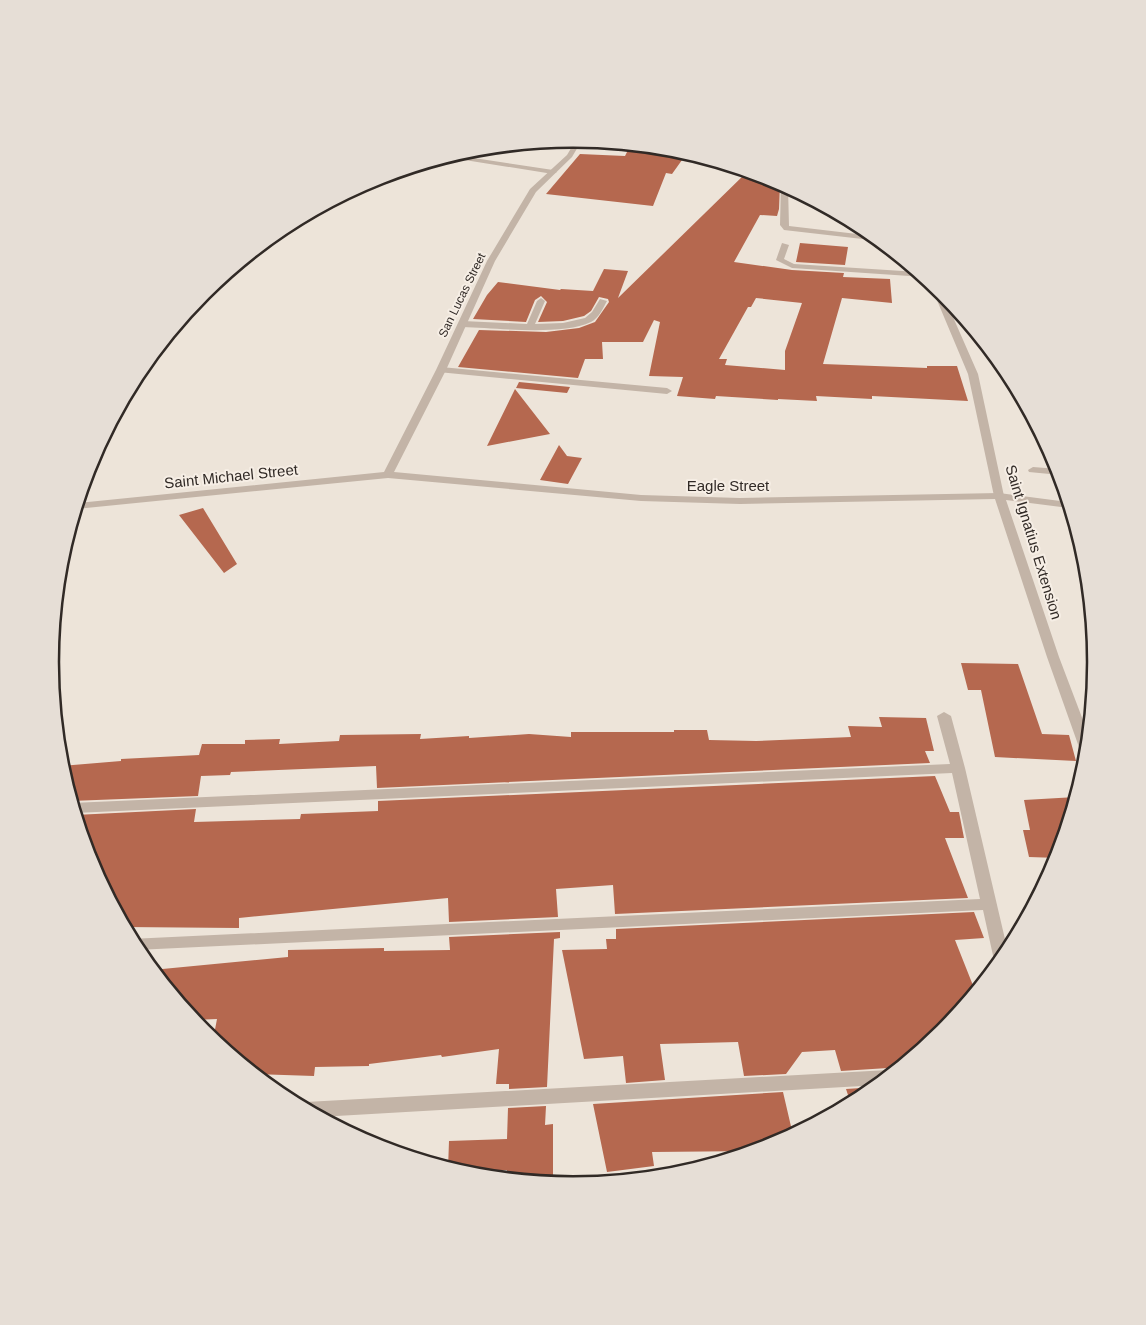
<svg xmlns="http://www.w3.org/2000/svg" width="1146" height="1325" font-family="Arial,sans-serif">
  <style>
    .building { fill: #b5684f; fill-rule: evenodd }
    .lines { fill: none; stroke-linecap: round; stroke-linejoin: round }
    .service { fill: #c3b4a7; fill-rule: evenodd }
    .minor { fill: #c3b4a7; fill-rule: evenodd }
    .tertiary { fill: #c3b4a7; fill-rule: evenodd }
    .labels { text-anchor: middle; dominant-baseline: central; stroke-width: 4; stroke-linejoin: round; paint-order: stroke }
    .far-street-label { font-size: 12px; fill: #312a26; stroke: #f6eee5 }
    .street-label { font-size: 15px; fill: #312a26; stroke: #f6eee5 }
    .rim { fill: none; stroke: #312a26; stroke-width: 2.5 }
  </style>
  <rect width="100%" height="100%" fill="#ede4d9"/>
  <path class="building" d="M641,147L671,149L687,153L672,174L666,173L653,206L546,194L580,154L625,156L628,150L638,151Z
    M747,172L780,183L779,209L777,216L760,215L734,262L792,270L844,273L843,277L890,279L892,303L842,298L823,364L927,368V366H957L968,401L872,396V399L816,396L817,401L778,399V400L716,396L715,399L677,396L683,377L649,376L660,322L654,320L643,342H602L603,359H585L578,378L458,367L479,330L546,332L579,328L595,322L609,302L608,299L599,297L591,311L584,316L563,321L538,322L547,302L541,296L535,300L526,322L473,319L487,295L498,282L560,290L561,289L593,291L604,269L628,271L618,298ZM756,298L802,303L785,351V370L725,365L727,359H719L748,307H751Z
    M800,243L848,247L845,265L796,262Z
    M519,382L570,387L567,393L516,388Z
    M515,389L550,434L487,446Z
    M559,445L567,456L582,458L568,484L540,480Z
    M203,508L237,564L224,573L179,515Z
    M961,663L1018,664L1042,734L1069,735L1076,761L995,757L981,690H968Z
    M879,717L926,718L934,751H925L930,763L377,788L376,766L231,772L230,775L201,776L198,796L71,801L61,766L121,761V759L199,755L202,744H245V740L280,739L279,744L339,741L340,735L421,734L420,739L469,736V738L529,734L571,737V732H674V730H707L709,740L756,741L851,737L848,726L882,727Z
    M935,776L950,812H959L964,838H945L968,898L615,914L613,885L556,889L558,917L449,922L448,898L239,918V928L124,927L90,862L75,815L196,809L194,822L300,819L301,814L378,811V801Z
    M1076,797L1058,858L1029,857L1023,830H1030L1024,800Z
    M974,912L984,938L955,940L974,988V994L943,1033L896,1071L888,1068L841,1071L835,1050L802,1052L786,1074L744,1076L738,1042L660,1044L665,1080L626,1083L623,1056L584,1059L562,950L607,949L606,939H616V929Z
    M560,932V938L554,939L547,1087L509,1089V1084H496L499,1049L442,1057L441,1055L369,1064V1066L315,1067L314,1076L254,1074L213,1040L217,1019L193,1020L152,970L288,957V950L384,948V951L450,950L449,937Z
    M876,1087L863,1098L851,1104L846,1089Z
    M783,1092L793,1135L773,1146L757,1151L652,1152L654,1166L607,1172L593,1104Z
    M546,1106L545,1125L553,1124V1184L507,1179V1170L456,1171L448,1169L449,1141L507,1139L508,1108Z"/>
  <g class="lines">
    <path class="service" d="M541,298L545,301L535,324L563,323L585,318L592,312L600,299L607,301C603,308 599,318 591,322C561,336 497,328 463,327L459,324L463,321L527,324L537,301Z
      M1033,467L1058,469L1060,475L1029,472L1028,470Z"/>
    <path class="minor" d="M454,155L553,170L557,172L553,174L446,157Z
      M781,184L788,187L789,226L874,236L880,241L784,230L780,225Z
      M782,243L789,245L784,259L794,264L918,272L924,277L792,268L776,260Z
      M932,284L942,292L978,374L1004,496L1003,498H995L994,496L968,374L931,286Z
      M441,367L667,388L672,391L667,394L438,372V368Z
      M944,712L951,716L965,768L1008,952L998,965L994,960L983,910L136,950L130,939L980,899L952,773L75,813L72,803L950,764L937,716Z
      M888,1070L894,1072L879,1085L319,1117L299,1106L306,1102Z"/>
    <path class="tertiary" d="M576,140H582L572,157L536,192L495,261L446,370L394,472L641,495L740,498L999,493L1068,502L1069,508L1006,500L1059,657L1089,736L1087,754L1082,753L1080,750L1047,657L995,499L740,504L641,501L388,478L76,509L78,503L384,472L436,370L487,261L530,189L567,155Z"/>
  </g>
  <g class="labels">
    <g class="far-street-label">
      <text transform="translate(462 295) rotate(-64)">San Lucas Street</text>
    </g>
    <g class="street-label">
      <text transform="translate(231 476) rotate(-6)">Saint Michael Street</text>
      <text x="728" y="485">Eagle Street</text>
      <text transform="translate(1034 542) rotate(73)">Saint Ignatius Extension</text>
    </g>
  </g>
  <path d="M0 0H1146V1325H0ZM59 662a514 514 0 1 1 1028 0a514 514 0 1 1-1028 0Z" fill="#e6ded6" fill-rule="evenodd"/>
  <path class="rim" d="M59 662a514 514 0 1 1 1028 0a514 514 0 1 1-1028 0Z"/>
</svg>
